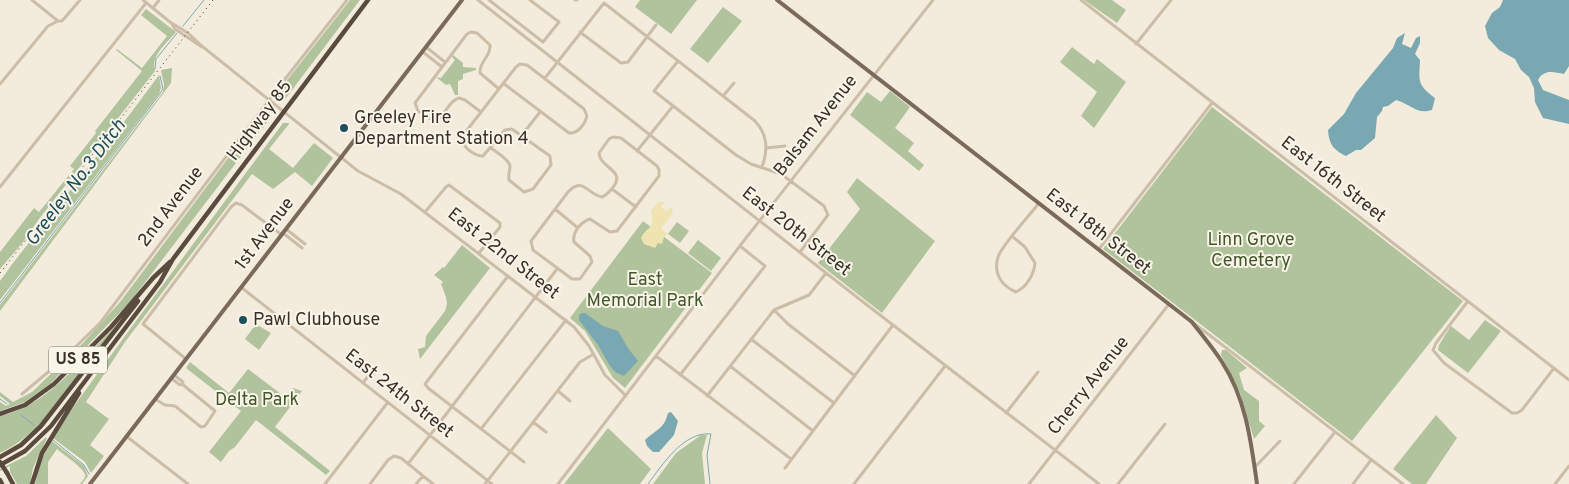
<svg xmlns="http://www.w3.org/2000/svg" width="1569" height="484" font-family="Overpass,sans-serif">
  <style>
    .green { fill: #b1c39c }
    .sand { fill: #f0e3b2 }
    .water { fill: #7aa8b2 }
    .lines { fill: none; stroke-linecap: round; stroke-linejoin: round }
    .stream { stroke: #7aa8b2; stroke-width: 1 }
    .minor { stroke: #ccbda8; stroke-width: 3 }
    .major { stroke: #7b6959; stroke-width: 4 }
    .highway { stroke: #5a4b3f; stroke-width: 4.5 }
    .rail { stroke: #383028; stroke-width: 1; stroke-dasharray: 1 4; stroke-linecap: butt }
    .highway-bridge { stroke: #5a4b3f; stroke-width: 4.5 }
    .poi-dot { fill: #1c4f5c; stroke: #faf5e9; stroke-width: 2 }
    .labels { text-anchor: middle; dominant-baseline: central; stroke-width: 4; stroke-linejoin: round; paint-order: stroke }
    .shield { fill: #faf5e9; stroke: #726b62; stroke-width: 1 }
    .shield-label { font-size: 16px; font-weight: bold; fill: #383028 }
    .poi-label { font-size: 18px; fill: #383028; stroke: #faf5e9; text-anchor: start }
    .street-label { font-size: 18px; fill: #383028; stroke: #faf5e9 }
    .park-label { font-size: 18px; fill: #41582b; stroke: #faf5e9 }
    .water-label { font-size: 19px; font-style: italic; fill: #1c4f5c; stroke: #faf5e9 }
  </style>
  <rect width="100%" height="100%" fill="#f3ecdd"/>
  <path class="green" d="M350,0H360L286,98L280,100L277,95V93Z
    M640,0H697L671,34L635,7Z
    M1084,0H1112L1126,10L1117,23Z
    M723,7L742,21L708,63L690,49Z
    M146,9L176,32C167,43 150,56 155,71L39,219L24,241L0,269V252L34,208L39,212L74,169L70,166L96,133L95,131L142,71L116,50L117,49L142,68L167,36L141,15Z
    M1072,47L1094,64L1097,59L1126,82L1094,128L1081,116L1097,92L1060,62Z
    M453,55L463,63V67L476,68V70L463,74V79L458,81V95H455L450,84L446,85L436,77L441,78L455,60L452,57Z
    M172,68L171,83L0,311V305L163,92L164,85L161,70Z
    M159,75L161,88L159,94L0,300V281L13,263L130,114Z
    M890,91L910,107L895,128L914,143L908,151L924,165L919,171L850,115L867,92L881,102Z
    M1212,107L1463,301L1352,441L1103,249Z
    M264,110L263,118L252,132L253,133L269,111L271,117L130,302L50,384L25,402L0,411V402L6,406L10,404L0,396V392L13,402L32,392L84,342L120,302Z
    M283,123H289V124L269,149L293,168L314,143L333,158L312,186L295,172L273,189L252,174L125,342L86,402L109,419L90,445L104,456L91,473L85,462L53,438L74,406L133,325Z
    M857,178L935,241L882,313L818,263L860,209L847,192Z
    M643,221L712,273L625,388L613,378L585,331L570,318Z
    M677,222L689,231L680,243L668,234Z
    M698,240L721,258L711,271L688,253Z
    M462,245L490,268L420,359L418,349L425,347L426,336L445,311L447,304L446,297L441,284L443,282L434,275L443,267L444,268Z
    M1485,320L1501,331L1468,373L1438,350L1439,345L1451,326L1469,340Z
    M259,326L271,333L259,350L245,339L253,328Z
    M115,327L45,419C32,432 17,445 0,453V416C48,405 81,360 115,327Z
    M1222,350H1226L1247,368L1239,373L1244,390L1259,401V421L1265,426L1254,439L1240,393L1221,355Z
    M190,362L229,393L248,369L285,397L293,388L302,391L275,427L330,471L326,475L256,420L235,447L229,451L221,462L209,452L241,411L186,368Z
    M1436,415L1457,438L1426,484H1412L1393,469Z
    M608,428L651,469L640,484H564Z
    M701,435H707L702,453L705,484H653L676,453Z
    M46,437L47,438L33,468L30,484H17L10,472V466L0,471V469L26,456Z
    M52,441L84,466L88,476L82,484H80C81,482 84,480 85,477C88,470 62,454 57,449L48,462V484H35L41,460Z"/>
  <path class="sand" d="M658,202H665L661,207L666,211L673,206L672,214L661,229L668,234L664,237L662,244L658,243L655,248L644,244L641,238C649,223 655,232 651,211Z"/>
  <path class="water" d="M1503,0H1569V66L1564,74C1554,72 1544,69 1538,80L1543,90L1569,100V124L1543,118L1535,102L1534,88L1529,77L1521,70L1515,59L1499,50L1488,38L1485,26L1492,13L1500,7Z
    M1405,33L1402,44L1411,48L1416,38L1420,36V43L1415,54L1420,60C1419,81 1417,85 1435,98L1432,110C1416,115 1411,104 1396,100L1388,106L1383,107L1382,111L1377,117L1375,138L1361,150H1356L1346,156C1334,150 1329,145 1328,130L1344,114L1356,93L1393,48L1397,38Z
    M582,313H585L603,326L618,331L628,348L638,361L624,376L615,372L610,366L598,345L579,320V315Z
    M671,412L678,421L674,435L659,452H653L647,446L645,440C657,429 664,429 668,413Z"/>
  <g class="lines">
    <path class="stream" d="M183,26L204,0
      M155,69L156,59L177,33
      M0,303L159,95L163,89L160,76
      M0,399L7,404
      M21,415L34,425
      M53,440L84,465L89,474
      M648,484C662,465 684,431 711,434L707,455L710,484"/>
    <path class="minor" d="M32,0L58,21
      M143,0L170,22L188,33L203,47L358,171L401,194L574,327L589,346L605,375L626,396
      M478,0L858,298L1099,484
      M489,0L543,42L559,22L530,0
      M575,0H577
      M1081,0L1569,380
      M153,8L159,0
      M172,24L175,29L202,47
      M580,32L621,63L628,62L656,25
      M1136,44L1171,0
      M426,47L445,62
      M423,52L442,67
      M678,61L654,91L736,155L751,164L781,174L824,206L828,215L800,252
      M545,78L604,3L755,121C768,135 768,150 762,167
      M0,84L48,26L58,21H62L80,0
      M723,96L734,83
      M481,112L465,100L459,98C447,101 445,120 432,120L418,111L415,103L467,34L471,32L477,33L490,45C491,57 479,61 480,73L499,89
      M522,135L540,112
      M613,137L621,138L657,166L659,170V176L617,231L610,232L590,219C581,222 572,232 574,242L590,256L592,262L580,279H572L533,250L531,241L568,192C583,176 587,194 602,197C607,195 611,190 614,186C625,170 600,168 599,153L609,139Z
      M491,148C496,152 509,159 510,166C510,171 508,174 509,180L524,192L533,189L551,165L550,156L512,129L505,130L483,156C475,156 465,149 462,141L464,134L516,67L520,64L527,65L584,109L587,116C585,124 578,134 569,133L503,83
      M766,148L785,146
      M637,151L673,106
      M0,187L146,3
      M612,189L636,207
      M555,209L578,228
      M425,212L446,187L449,185L500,223V227L479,253
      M286,229L305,244
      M283,233L302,248
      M1013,237L1025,247L1035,263C1034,274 1027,287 1016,292C1002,286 993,274 998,257C1002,245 1030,215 1039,203
      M1099,249L1212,103
      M508,276L425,384L428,388L524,462
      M242,288L492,484
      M1468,301L1436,343L1433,350L1444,363L1512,413H1517L1522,410L1554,368
      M774,310L788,324L855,376
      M1195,324L1403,484
      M751,339L834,403
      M656,356L791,459
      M186,359L143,324L231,207L236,203L242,205L282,235
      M730,366L813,431
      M680,375L765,266L740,246
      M171,378L180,385L182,384L183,382L174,375
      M363,383L374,368
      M558,391L570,401
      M22,394L59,363L100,323L282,83L347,0
      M707,396L774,310L809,295L826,273
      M155,399L165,405L175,406L201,427L205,426L215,411L182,384
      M1006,413L1038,372
      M533,422L546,432
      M481,429L566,320
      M126,436L188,484
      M408,464L557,269
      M1255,467L1280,441
      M785,468L893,325
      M325,484L388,402
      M370,484L388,460L394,456L401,458L433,484
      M416,484L423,476
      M485,484L580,362L592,355
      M558,484L746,238L933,0
      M854,484L945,366
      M1029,484L1169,304
      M1118,484L1165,424
      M1294,484L1335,432
      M1353,484L1371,460
      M1555,484L1569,466"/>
    <path class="major" d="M777,0L1192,322C1202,335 1213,348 1222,362C1246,399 1251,441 1257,484
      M90,484L462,0"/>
    <path class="highway" d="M0,414L25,405L54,384L111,327L153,278L170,262
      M0,457L21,445L41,426L138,301
      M0,465L25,451L51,426L160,282L173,259L368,0
      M7,473L13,484
      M0,480L2,484
      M32,484L42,453L79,393"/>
    <path class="rail" d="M0,273L213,0"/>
    <path class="highway-bridge" d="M0,462L7,473"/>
  </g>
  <g class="poi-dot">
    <circle cx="344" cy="128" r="5"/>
    <circle cx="243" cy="320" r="5"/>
  </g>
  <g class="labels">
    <rect class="shield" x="49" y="346.5" width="58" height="27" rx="4"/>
    <g class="shield-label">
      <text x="78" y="360">US 85</text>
    </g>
    <g class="poi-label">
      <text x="354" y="118">Greeley Fire<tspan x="354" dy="21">Department Station 4</tspan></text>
      <text x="253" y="320">Pawl Clubhouse</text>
    </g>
    <g class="street-label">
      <text transform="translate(260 121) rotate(-53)">Highway 85</text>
      <text transform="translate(816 126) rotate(-52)">Balsam Avenue</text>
      <text transform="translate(1333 180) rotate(38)">East 16th Street</text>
      <text transform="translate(171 207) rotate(-53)">2nd Avenue</text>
      <text transform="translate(796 232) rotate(38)">East 20th Street</text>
      <text transform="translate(1098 232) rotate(38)">East 18th Street</text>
      <text transform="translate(265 234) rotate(-53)">1st Avenue</text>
      <text transform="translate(503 254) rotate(38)">East 22nd Street</text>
      <text transform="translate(1089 386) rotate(-52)">Cherry Avenue</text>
      <text transform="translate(399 394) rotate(38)">East 24th Street</text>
    </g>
    <g class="park-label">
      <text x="1251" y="240">Linn Grove<tspan x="1251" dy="21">Cemetery</tspan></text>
      <text x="645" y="280">East<tspan x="645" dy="21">Memorial Park</tspan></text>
      <text x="257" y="400">Delta Park</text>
    </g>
    <g class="water-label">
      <text transform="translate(76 183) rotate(-53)">Greeley No.3 Ditch</text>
    </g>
  </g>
</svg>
